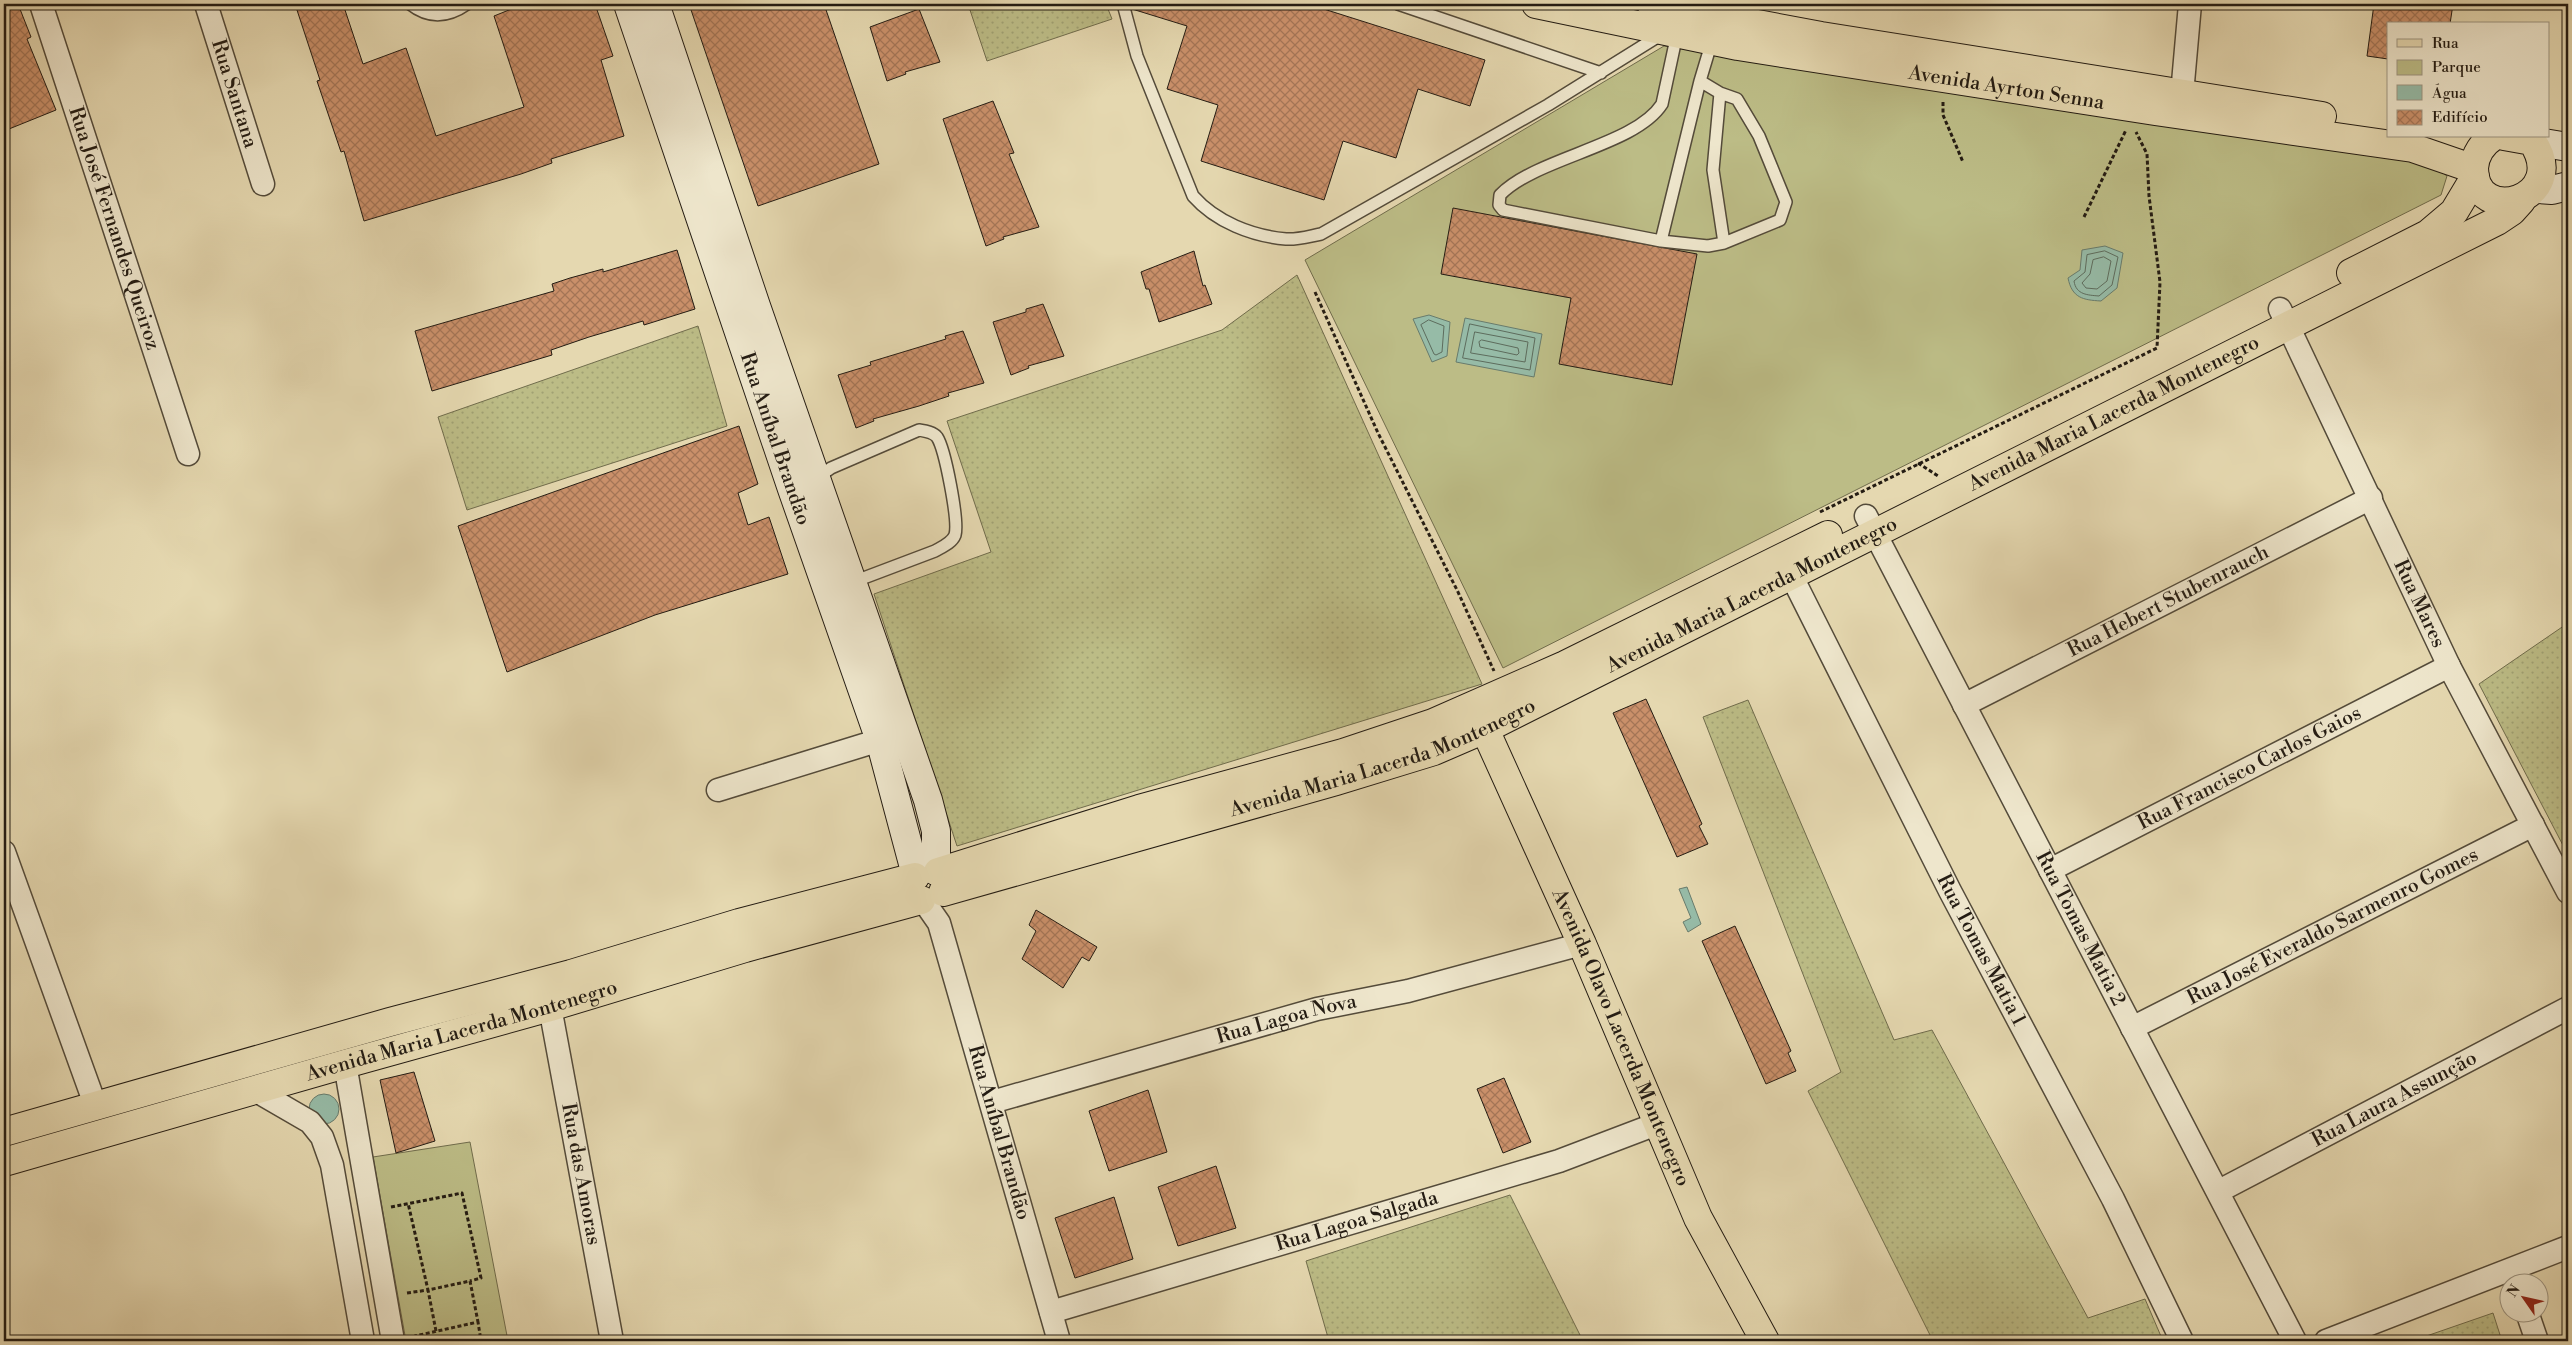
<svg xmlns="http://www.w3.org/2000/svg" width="2572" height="1345" font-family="'Libre Bodoni',serif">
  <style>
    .grass { fill: url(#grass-dots); stroke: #706c4c }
    .park { fill: #bcbc86; stroke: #706c4c }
    .water { fill: #96bba7; stroke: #687b6c }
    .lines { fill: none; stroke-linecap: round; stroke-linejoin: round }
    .shore { stroke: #5d6c5d; stroke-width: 1 }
    .building { fill: url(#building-cross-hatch); stroke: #241c13 }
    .lane-casing { stroke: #544b3a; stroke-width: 14 }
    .street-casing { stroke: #544b3a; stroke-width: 25 }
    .secondary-casing { stroke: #241c13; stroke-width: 30 }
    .primary-casing { stroke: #241c13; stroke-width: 30 }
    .path { stroke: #241c13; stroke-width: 3; stroke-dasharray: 4 2.5; stroke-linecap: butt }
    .lane { stroke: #eee6cc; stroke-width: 11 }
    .street { stroke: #eee6cc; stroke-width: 22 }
    .secondary { stroke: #eee6cc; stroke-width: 28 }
    .primary { stroke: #e5d8b0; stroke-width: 28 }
    .labels { text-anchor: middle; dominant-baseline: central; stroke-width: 4.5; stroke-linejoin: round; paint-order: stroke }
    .street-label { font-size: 20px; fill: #241c13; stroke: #eee6cc }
  </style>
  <defs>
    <pattern id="grass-dots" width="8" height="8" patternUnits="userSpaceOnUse" patternTransform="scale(1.25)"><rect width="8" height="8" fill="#bcbc86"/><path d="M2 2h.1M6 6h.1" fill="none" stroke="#a1a173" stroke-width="1.8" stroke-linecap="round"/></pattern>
    <pattern id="building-cross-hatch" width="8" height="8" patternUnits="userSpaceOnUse" patternTransform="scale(1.25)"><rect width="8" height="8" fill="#ca906a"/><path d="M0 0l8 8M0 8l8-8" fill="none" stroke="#a47556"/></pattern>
  </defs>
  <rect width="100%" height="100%" fill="#e5d8b0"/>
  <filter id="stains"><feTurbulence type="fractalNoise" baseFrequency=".004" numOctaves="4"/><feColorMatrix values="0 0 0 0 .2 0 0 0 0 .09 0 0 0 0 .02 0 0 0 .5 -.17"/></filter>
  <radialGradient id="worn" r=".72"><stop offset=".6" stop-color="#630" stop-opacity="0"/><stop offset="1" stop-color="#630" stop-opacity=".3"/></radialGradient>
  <path class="grass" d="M968,4H1106L1112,19L987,61Z
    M1297,275L1482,684L957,846L874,594L991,552L947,421L1222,330Z
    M698,326L727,426L467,510L438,417Z
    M2568,623V855L2479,684Z
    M1748,700L1894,1040L1932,1030L2088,1318L2145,1299L2163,1341H1933L1808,1091L1841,1072L1703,717Z
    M1510,1195L1583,1341H1329L1306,1261Z
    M2493,1313L2502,1341H2412Z"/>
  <path class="park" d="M1664,46L2427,161L2447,176L2441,195L1503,668L1305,260Z
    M470,1142L508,1341H406L373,1157Z"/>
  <path class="water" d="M2105,246L2123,253L2117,288L2101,301C2083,300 2072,298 2068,278L2080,270L2082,250Z
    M1429,315L1450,322L1447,356L1432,362L1413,319Z
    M1465,318L1542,334L1534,377L1456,362Z
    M1687,887L1701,924L1688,932L1683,922L1691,918L1679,889Z
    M309 1109a15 15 0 1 1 30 0a15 15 0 1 1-30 0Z"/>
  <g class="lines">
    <path class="shore" d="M2105,251L2118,257L2112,285L2099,296C2088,295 2076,295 2074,281L2085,272L2087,255Z
      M2104,257L2111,261L2107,281L2097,289L2086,288L2082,283L2090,274L2093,260Z
      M1429,320L1444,326L1442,352L1436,355L1434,354L1421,325Z
      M1470,324L1535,338L1530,370L1463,358Z
      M1475,332L1528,342L1525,362L1471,353Z
      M1482,340L1518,348L1519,353L1517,355L1480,347L1479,342Z"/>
  </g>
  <path class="building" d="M4,4H18L31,37L27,39L56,110L4,131Z
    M295,4H343L363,64L406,48L436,136L524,107L494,16L524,4H595L613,56L601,60L624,136L551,159L552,163L521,174L364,221L344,151L341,152L317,81L320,80Z
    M689,4H824L879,164L758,206Z
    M1131,4H1308L1485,60L1470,106L1418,89L1396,158L1343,141L1324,200L1201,161L1218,105L1167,89L1187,26L1132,9Z
    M2374,4H2453L2450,24H2388V59L2367,56Z
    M919,9L940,62L905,72L906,74L887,81L870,27Z
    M993,101L1014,153L1009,154L1039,227L1003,237L1004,239L986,246L943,119Z
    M1453,208L1697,254L1672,385L1559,364L1571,298L1441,274Z
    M677,250L695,309L644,325L643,321L589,337L551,350L552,355L432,391L415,331L554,291L552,284L570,278L603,269V272Z
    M1194,251L1203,286L1205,285L1212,304L1159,322L1149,289H1146L1141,272Z
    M1043,304L1064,356L1028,366L1029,368L1011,375L993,322L1026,312V309Z
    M963,331L984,383L948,393L949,396L919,406L873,419L874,421L856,428L838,375L871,365L870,362L946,339L945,336Z
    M739,426L758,484L738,493L748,525L769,517L788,574L655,615L507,672L458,526Z
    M1646,699L1702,824L1699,826L1708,844L1677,857L1613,713Z
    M1036,910L1097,947L1089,961L1082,957L1063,988L1022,959L1036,931L1029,925Z
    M1735,926L1791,1051L1788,1053L1796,1071L1766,1084L1702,941Z
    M414,1072L435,1141L396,1153L380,1080Z
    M1504,1078L1531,1142L1503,1153L1477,1089Z
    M1148,1090L1167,1152L1109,1171L1089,1111Z
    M1216,1166L1236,1228L1178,1246L1158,1187Z
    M1114,1197L1133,1259L1075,1278L1055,1218Z"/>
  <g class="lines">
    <defs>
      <path id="lane" d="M410,4C429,19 447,18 467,4
        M1123,4L1137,56L1193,196C1216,222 1252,236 1286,239C1297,240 1310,236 1321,234L1548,105L1662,34
        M1398,4L1601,73
        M1677,34L1662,104C1635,146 1537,157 1500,195L1499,205L1503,210L1661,241L1708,246L1724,243L1780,220L1786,202L1759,136L1737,99L1720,93L1700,81L1712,41
        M1720,93L1713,170L1724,243
        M1661,241L1700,81
        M817,478L831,468L919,430C925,431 933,432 937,437C945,449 959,521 955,535C952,543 942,547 935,551L853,582"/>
      <g id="street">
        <path id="s1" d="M41,4L188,454"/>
        <path id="s2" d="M206,4L263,184"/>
        <path d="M2182,94L2190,4"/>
        <path id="s3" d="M2280,309L2449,666L2568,892"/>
        <path id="s4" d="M1866,516L2295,1341"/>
        <path id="s5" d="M1784,561L1950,891L2113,1199L2182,1341"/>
        <path id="s6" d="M1964,705L2371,498"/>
        <path d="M718,790L880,740"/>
        <path d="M4,852L96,1107"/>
        <path id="s7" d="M2050,870L2449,666"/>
        <path id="s8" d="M923,900L939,923L1059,1341"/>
        <path id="s9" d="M550,1007L612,1341"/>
        <path id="s10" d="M2132,1028L2533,825"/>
        <path d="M345,1064L393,1341"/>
        <path d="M255,1090L310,1122L322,1137L332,1165L363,1341"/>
        <path id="s11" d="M992,1102L1317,1009L1408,991L1582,944"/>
        <path id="s12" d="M2219,1191L2568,1008"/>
        <path id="s13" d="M1051,1312L1559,1161L1659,1123"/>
        <path d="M2527,1312L2537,1341"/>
        <path d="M2326,1341L2568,1247"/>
      </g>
      <g id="secondary">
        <path id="s14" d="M628,4L792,489L880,740L916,875"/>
        <path d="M655,4L756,306L928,800L936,831V871"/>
        <path d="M2532,141L2568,147"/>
        <path d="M2537,189L2552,190L2568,186"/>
      </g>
      <g id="primary">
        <path id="s15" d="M1536,4L1738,46L2155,111L2413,148L2474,169"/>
        <path d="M1651,4L1821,36L2322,116"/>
        <path d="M2494,136C2483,143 2475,154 2474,168C2474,228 2572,200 2532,141L2504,136"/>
        <path d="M2351,273L2428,234L2454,212L2475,177"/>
        <path id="s16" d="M1477,712L1582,944L1698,1218L1765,1341"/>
        <path d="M938,872L1139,809L1343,753L1433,723L1565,665L1828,535"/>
        <path id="s17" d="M943,892L1336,781L1434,751L1485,729L2497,221L2512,211L2521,201"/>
        <path d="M4,1132L390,1022L571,974L739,923L915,877"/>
        <path id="s18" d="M4,1162L345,1064L550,1007L745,948L921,900"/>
      </g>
    </defs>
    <use href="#lane" class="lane-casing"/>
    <use href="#street" class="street-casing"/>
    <use href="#secondary" class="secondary-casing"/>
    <use href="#primary" class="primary-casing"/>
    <path class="path" d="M1943,102V115L1963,162
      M2084,217L2126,130
      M1315,292L1378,433L1458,592L1494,671
      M1918,463L1938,476
      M1820,512L2157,348L2160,282L2149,196L2147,154L2136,132
      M391,1207L462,1193L481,1278L470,1281
      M407,1293L428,1290L408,1203
      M436,1331L428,1290L470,1281L478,1322
      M415,1338V1336L478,1322L481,1341"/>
    <use href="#lane" class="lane"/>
    <use href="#street" class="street"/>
    <use href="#secondary" class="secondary"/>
    <use href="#primary" class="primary"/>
  </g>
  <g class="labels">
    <g class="street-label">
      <text stroke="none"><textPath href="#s15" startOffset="478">Avenida Ayrton Senna</textPath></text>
      <text stroke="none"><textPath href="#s2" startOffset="94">Rua Santana</textPath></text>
      <text stroke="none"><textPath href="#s1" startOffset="236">Rua José Fernandes Queiroz</textPath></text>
      <text stroke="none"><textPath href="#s17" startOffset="1270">Avenida Maria Lacerda Montenegro</textPath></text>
      <text stroke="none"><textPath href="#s14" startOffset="459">Rua Aníbal Brandão</textPath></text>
      <text stroke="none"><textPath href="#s17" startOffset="865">Avenida Maria Lacerda Montenegro</textPath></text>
      <text stroke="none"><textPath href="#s6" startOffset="229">Rua Hebert Stubenrauch</textPath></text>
      <text stroke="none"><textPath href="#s3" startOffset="326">Rua Mares</textPath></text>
      <text stroke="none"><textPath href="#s17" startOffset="460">Avenida Maria Lacerda Montenegro</textPath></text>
      <text stroke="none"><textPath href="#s7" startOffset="224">Rua Francisco Carlos Gaios</textPath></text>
      <text stroke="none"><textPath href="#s10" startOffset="225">Rua José Everaldo Sarmenro Gomes</textPath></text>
      <text stroke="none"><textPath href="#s4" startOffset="465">Rua Tomas Matia 2</textPath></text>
      <text stroke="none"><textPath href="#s5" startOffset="436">Rua Tomas Matia 1</textPath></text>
      <text stroke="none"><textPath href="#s11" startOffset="306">Rua Lagoa Nova</textPath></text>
      <text stroke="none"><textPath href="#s18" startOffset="476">Avenida Maria Lacerda Montenegro</textPath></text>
      <text stroke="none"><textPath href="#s16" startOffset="356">Avenida Olavo Lacerda Montenegro</textPath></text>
      <text stroke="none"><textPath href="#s12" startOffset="198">Rua Laura Assunção</textPath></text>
      <text stroke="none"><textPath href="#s8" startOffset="246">Rua Aníbal Brandão</textPath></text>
      <text stroke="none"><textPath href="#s9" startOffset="170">Rua das Amoras</textPath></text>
      <text stroke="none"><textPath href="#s13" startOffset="319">Rua Lagoa Salgada</textPath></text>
    </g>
  </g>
  <rect width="2572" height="1345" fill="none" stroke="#e5d8b0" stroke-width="20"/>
  <rect x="5" y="5" width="2562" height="1335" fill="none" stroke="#241c13" stroke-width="2.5"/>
  <rect x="10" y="10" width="2552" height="1325" fill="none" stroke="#241c13"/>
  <rect x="2387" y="22" width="162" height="115" fill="#eee6cc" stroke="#9d9582"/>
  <rect x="2397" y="39" width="25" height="8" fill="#e5d8b0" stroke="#9d9582"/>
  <text x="2432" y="48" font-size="15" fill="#241c13">Rua</text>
  <rect x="2397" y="60" width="25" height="15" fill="#bcbc86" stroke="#9d9582"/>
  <text x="2432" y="72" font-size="15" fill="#241c13">Parque</text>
  <rect x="2397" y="85" width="25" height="15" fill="#96bba7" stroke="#9d9582"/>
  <text x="2432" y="98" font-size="15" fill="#241c13">Água</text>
  <rect x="2397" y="110" width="25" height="15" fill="url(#building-cross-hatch)" stroke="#9d9582"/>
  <text x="2432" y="122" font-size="15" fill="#241c13">Edifício</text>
  <g transform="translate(2524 1298) rotate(304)"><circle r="24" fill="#eee6cc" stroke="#9d9582"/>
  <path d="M0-4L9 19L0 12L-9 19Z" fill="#8f2418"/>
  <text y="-8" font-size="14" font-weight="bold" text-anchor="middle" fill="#241c13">N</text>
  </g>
  <rect width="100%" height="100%" filter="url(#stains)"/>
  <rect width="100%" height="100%" fill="url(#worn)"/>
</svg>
